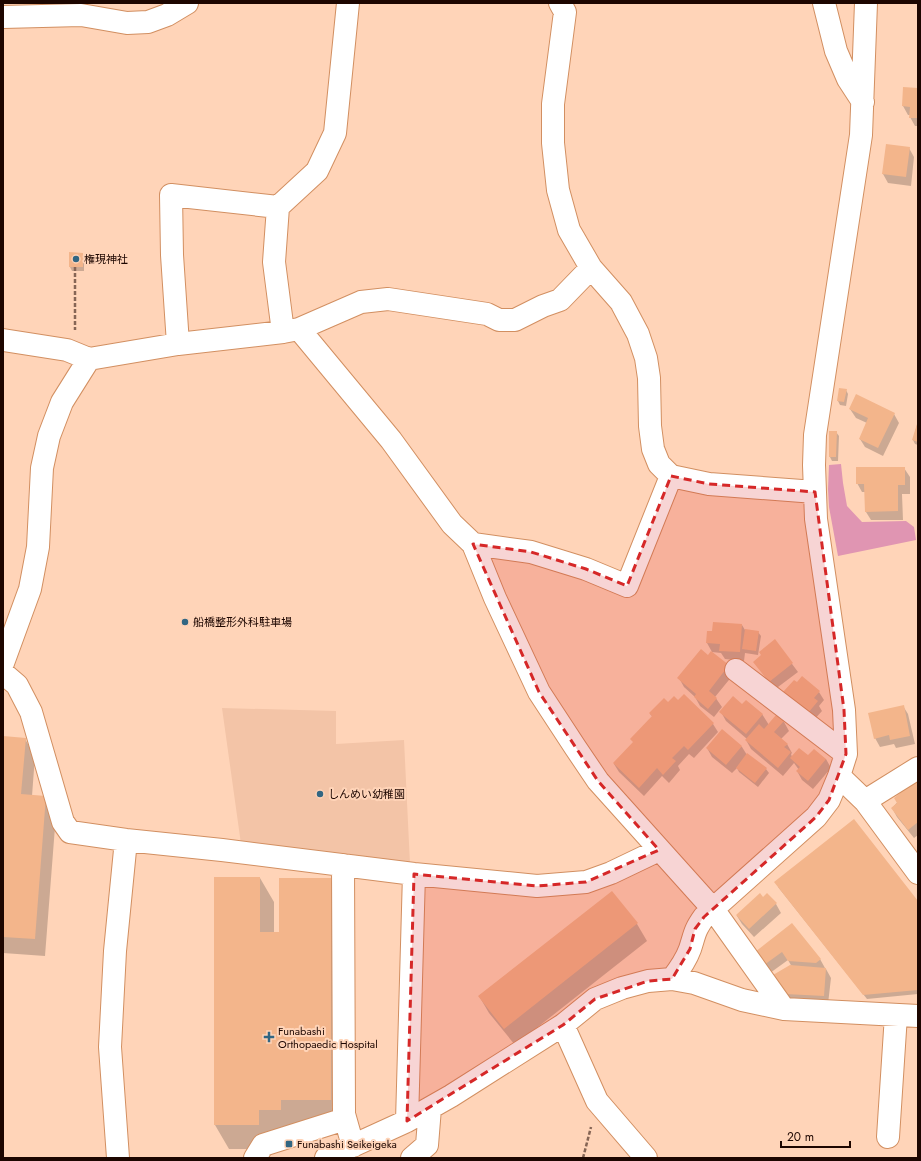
<svg xmlns="http://www.w3.org/2000/svg" width="921" height="1161" font-family="Jost,'Noto Sans JP',sans-serif">
  <style>
    .built { fill: #f3c4a7 }
    .green { fill: #e095b2 }
    .shadow { fill: #0003 }
    .building { fill: #f3b58b }
    .lines { fill: none; stroke-linecap: round; stroke-linejoin: round }
    .minor-casing { stroke: #d28f61; stroke-width: 24 }
    .path { stroke: #866555; stroke-width: 2.5; stroke-dasharray: 4 2; stroke-linecap: butt }
    .minor { stroke: #fff; stroke-width: 22 }
    .marked { fill: #d62828; fill-opacity: 0.2; stroke: #d62828; stroke-width: 3; stroke-dasharray: 8 5; stroke-linejoin: round }
    .poi-dot { fill: #326682; stroke: #ffd4b8; stroke-width: 1.5 }
    .labels { text-anchor: middle; dominant-baseline: central; stroke-width: 4; stroke-linejoin: round; paint-order: stroke }
    .poi-label { font-size: 11px; fill: #1d0600; stroke: #ffd4b8; text-anchor: start }
  </style>
  <rect width="100%" height="100%" fill="#ffd4b8"/>
  <path class="built" d="M222,708L336,711V744L404,740L410,864L241,844Z"/>
  <path class="green" d="M841,464L843,483L847,506L862,522L906,521L914,527L916,540L838,556L829,507L828,489L829,465Z"/>
  <path class="shadow" d="M918,89V126H915L910,117V115H908L903,106Z
    M909,148L914,157L911,186L888,183L883,174Z
    M70,253L82,254L84,258V271H72L70,267Z
    M846,390L848,394L846,406L840,405L838,401Z
    M850,409L894,414L899,423L883,456L865,447L860,439L867,423L856,418Z
    M917,425L918,426V445L915,444L913,440Z
    M836,432L839,436L838,461H832L830,457Z
    M904,468L910,477V494H902L903,520H871L866,512L865,492H862L857,483Z
    M742,625L745,630L758,632L761,636L758,655L745,653L744,661L725,659L721,653L712,652L707,643Z
    M775,641L798,672L774,690L755,662Z
    M708,656L733,675L715,697L722,707L714,717L700,706L695,697L684,687L679,678Z
    M819,692L824,700L819,706L822,711L813,721L789,701Z
    M668,703L713,724L718,732L694,758L689,754L678,766L680,770L669,783L662,776L644,796L619,772L614,764L634,743L653,717L650,714Z
    M742,706L762,714L769,725L776,716L784,722L789,731L781,739L787,744L792,753L791,754L792,757H808L826,759L831,768L813,789L802,780L797,771L799,770L794,763L783,776L751,749L746,740L747,739L726,721L721,712Z
    M903,706L908,714L915,744L896,748L894,744L880,747L875,738Z
    M722,730L742,747L747,755L766,769L769,773L758,787L739,772L737,768L732,773L712,757L707,748Z
    M3,737L25,739L35,756L32,796L46,797L56,814L45,956L3,953Z
    M918,780V835L914,838L897,817L892,808Z
    M260,878L274,902V933H280L330,879L344,903L345,1124L272,1149H229L215,1125Z
    M778,887L918,903V994L867,999Z
    M612,892L637,924L647,941L515,1045L489,1013L479,996Z
    M763,898L776,904L781,913L754,937L742,924L737,916Z
    M792,925L820,959L825,968L824,969H826L831,978L828,1004L791,1003L780,984L792,967L788,960L770,973L762,961Z"/>
  <path class="building" d="M903,87L918,88V118H909L910,107L902,106Z
    M886,144L910,147L906,177L882,174Z
    M69,252L83,253V267H69Z
    M839,388L847,389L844,402L837,401Z
    M856,394L895,413L878,448L859,439L868,418L849,409Z
    M917,424L918,425V442L912,440Z
    M829,431H837L836,457H829Z
    M856,467H905V485H898V511L865,512L864,484H856Z
    M713,622L742,624L740,652L719,651L720,644L706,643L707,631H712Z
    M745,629L759,631L756,651L742,649Z
    M775,639L793,663L769,682L753,662L761,655L759,652Z
    M701,649L708,655L711,651L729,665L709,691L717,698L708,709L694,697L696,694L677,678Z
    M802,676L820,691L814,698L818,701L808,713L783,692L794,680L797,682Z
    M684,694L714,723L688,750L684,746L672,758L676,761L663,775L657,768L639,788L613,763L633,742L630,739L652,716L649,713L664,698L668,702L674,696L678,700Z
    M733,696L742,704L746,700L763,714L746,734L719,712Z
    M904,705L910,736L890,740L889,735L874,739L868,713Z
    M776,715L784,721L774,732L788,744L784,747L791,752L778,768L745,740L759,724L764,729Z
    M722,729L742,746L726,765L706,748Z
    M3,736L26,738L21,794L46,796L35,939L3,937Z
    M799,748L808,755L814,749L826,759L808,781L796,771L800,767L790,758Z
    M747,753L767,768L755,783L736,768Z
    M918,778V822L908,830L891,808L897,803L894,798Z
    M854,819L918,901V990L863,995L774,882Z
    M214,877H260V932H279V878H331V1100H281V1110H259V1125H214Z
    M612,891L638,923L504,1029L478,996Z
    M760,893L763,897L767,893L777,903L749,929L736,915Z
    M792,923L821,959L816,963L788,961L782,952L764,965L755,952Z
    M790,965L826,968L824,996L785,994L773,975Z"/>
  <g class="lines">
    <defs>
      <path id="minor" d="M560,3L565,12L553,104V143L558,190L569,230L591,268L621,302L638,334L646,358L649,378L650,426L653,449L659,464L671,476L709,484L815,492
        M824,3L836,51L848,79L863,102
        M3,17L81,15L127,23L148,22L167,15L187,3
        M299,329L391,440L452,524L473,544L495,598L539,692L575,747L598,781L713,909L784,1009
        M283,332L274,262L278,207L317,171L335,133L348,3
        M3,340L67,350L89,359L178,344L283,332L299,329L361,302L388,299L487,314L499,320H515L543,306L560,300L591,268
        M178,344L172,255L171,195L278,207
        M473,544L531,552L586,569L627,586L671,476
        M3,663L30,589L38,547L42,468L49,436L62,402L89,359
        M736,670L846,754
        M3,673L17,685L31,712L63,822L70,832L126,840L222,850L414,874L537,886L586,882L611,873L659,850
        M839,776L865,801L918,873
        M865,801L918,768
        M343,865L344,1114L353,1146
        M672,979C679,970 686,960 690,949C695,934 694,931 704,917L816,817L829,800L839,776L846,754L844,710L816,519L814,465L815,435L861,135L866,3
        M563,1025L597,1101L646,1158
        M407,1121L414,874
        M888,1137L896,1015
        M118,1158L110,1047L115,951L126,840
        M255,1158L263,1145L345,1119
        M326,1158L407,1121L451,1096L563,1025L595,999L622,988L648,981L672,979L694,983L742,1000L784,1009L918,1016
        M412,1158L427,1145L430,1108"/>
    </defs>
    <use href="#minor" class="minor-casing"/>
    <path class="path" d="M75,267V330
      M583,1158L591,1127"/>
    <use href="#minor" class="minor"/>
  </g>
  <path class="marked" d="M671,476L709,484L815,492L844,710L846,754L829,800L816,817L704,917L695,929L690,949L672,979L648,981L595,999L563,1025L407,1121L414,874L537,886L586,882L659,850L598,781L539,692L473,544L531,552L586,569L627,586Z"/>
  <g class="poi-dot">
    <circle cx="76" cy="259" r="4"/>
    <circle cx="185" cy="622" r="4"/>
    <circle cx="320" cy="794" r="4"/>
    <path d="M267 1031h4v4h4v4h-4v4h-4v-4h-4v-4h4z"/>
    <rect x="285" y="1140" width="8" height="8" rx="2"/>
  </g>
  <g class="labels">
    <g class="poi-label">
      <text x="84" y="259">権現神社</text>
      <text x="193" y="622">船橋整形外科駐車場</text>
      <text x="328" y="794">しんめい幼稚園</text>
      <text x="278" y="1031">Funabashi<tspan x="278" dy="13">Orthopaedic Hospital</tspan></text>
      <text x="297" y="1144">Funabashi Seikeigeka</text>
    </g>
  </g>
  <rect width="921" height="1161" fill="none" stroke="#1d0600" stroke-width="8"/>
  <path d="M781 1141v6h69v-6" fill="none" stroke="#1d0600" stroke-width="2"/>
  <text x="787" y="1141" font-size="12" fill="#1d0600" stroke="#ffd4b8" stroke-width="3" paint-order="stroke">20 m</text>
</svg>
